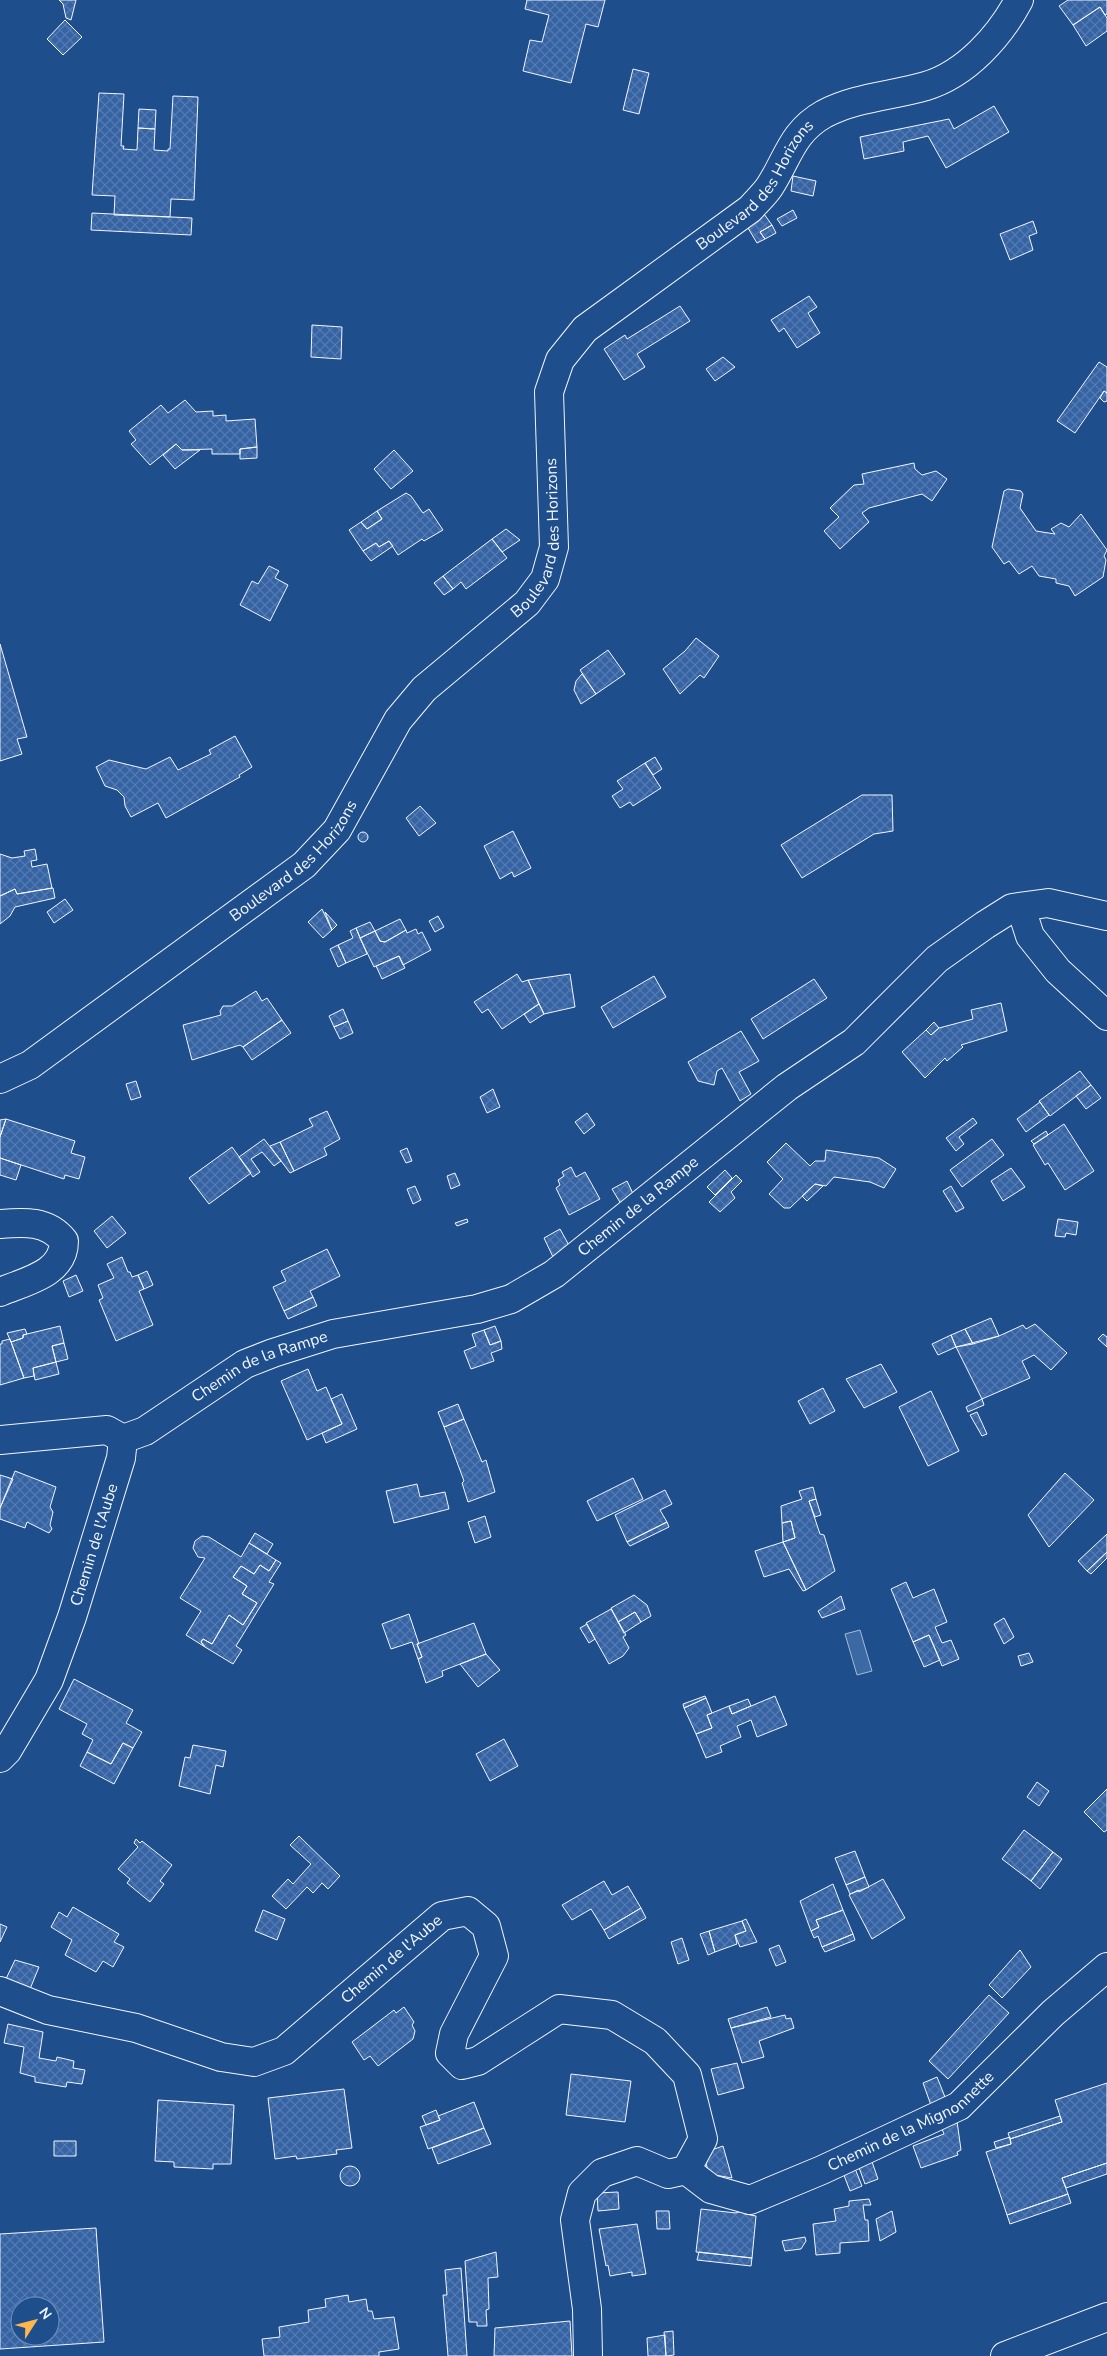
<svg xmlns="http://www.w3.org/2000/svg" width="1107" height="2356" font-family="'Nunito Sans',sans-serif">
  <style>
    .water { fill: #3b69a3; stroke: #a8bbd7 }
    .building { fill: url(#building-cross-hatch); stroke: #f2f6ff; fill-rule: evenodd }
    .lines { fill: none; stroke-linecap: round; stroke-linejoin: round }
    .minor-casing { stroke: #f2f6ff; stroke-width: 30 }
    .major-casing { stroke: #f2f6ff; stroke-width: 30 }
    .minor { stroke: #1f4e8c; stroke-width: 28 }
    .major { stroke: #1f4e8c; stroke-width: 28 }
    .labels { text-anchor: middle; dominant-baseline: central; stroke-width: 4; stroke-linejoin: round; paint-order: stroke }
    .street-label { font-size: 16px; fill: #f2f6ff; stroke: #1f4e8c }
  </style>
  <defs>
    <pattern id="building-cross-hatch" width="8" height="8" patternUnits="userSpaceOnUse" patternTransform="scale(1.25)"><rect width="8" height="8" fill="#3563a3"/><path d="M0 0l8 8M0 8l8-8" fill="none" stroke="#537ab1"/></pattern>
  </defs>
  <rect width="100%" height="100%" fill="#1f4e8c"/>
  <path class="water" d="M860,1630L872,1671L857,1675L845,1634Z"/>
  <path class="building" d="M59,0H76L71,20L66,18L63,4Z
    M527,0H605L598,27L586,24L571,83L523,71L530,40L542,42L549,15L525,9Z
    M1068,0H1107V14L1105,15L1100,7L1073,25L1059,6Z
    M1100,7L1107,18V31L1086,46L1073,25Z
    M65,20L82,37L63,55L47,39Z
    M633,69L649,73L639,114L623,110Z
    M99,93L124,94L121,146H124L123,149L137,150L138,128L155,129L154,150L168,151V149H170L173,96L198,97L194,200L171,199L170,217L114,215L115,196L92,195Z
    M994,106L1009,132L946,168L928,136L903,142L904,151L864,159L860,137L949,119L954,129Z
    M139,109L156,110L155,129L138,128Z
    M793,176L816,181L813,196L791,191Z
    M793,210L797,218L782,226L777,219Z
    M92,213L192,218L191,235L91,230Z
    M764,214L772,225L760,232L765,239L757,243L748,228Z
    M1033,221L1037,233L1029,236L1033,250L1010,260L1000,234Z
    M772,225L776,233L765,239L760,232Z
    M809,296L817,307L808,313L820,333L797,348L784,328L779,332L771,320Z
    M680,306L690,321L637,354L645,367L624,380L604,349L625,335L627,339Z
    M312,325L342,327L341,359L311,357Z
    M723,357L735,367L715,381L706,369Z
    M1099,362L1107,367V393L1104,391L1075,433L1057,421Z
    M1104,391L1107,393V401L1104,402L1100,398Z
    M185,400L196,412L213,411V416L226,415V421L255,419L257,447L240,449V454H212V449L182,450L176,444L150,465L131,444L136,440L129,431L161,405L168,413Z
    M176,444L182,450H200L175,469L163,455Z
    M257,447V458L240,459V449Z
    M394,450L413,471L391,489L374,469Z
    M914,463L915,469L922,475L936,471L947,479L932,501L922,494L869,508L862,513L869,522L840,549L824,531L839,517L830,508L854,485L864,484L862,474Z
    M1008,489L1021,491L1023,494L1020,508L1036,531L1055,534L1051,529L1061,523L1069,527L1081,514L1107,550L1104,556L1106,560L1103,577L1075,596L1069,586L1056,583V579L1039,576L1032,566L1019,574L1009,561L1004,564L992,547L1004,491Z
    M406,493L411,496L423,513L429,509L443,530L424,541L422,539L398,555L389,541L379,547L376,543L363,551L349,530L361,522L367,529L382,519L377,511Z
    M377,511L382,519L367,529L361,522Z
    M506,529L520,540L502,552L492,539Z
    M492,539L507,558L466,589L461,582L453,589L443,576Z
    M389,541L393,546L371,561L363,551L376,543L379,547Z
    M269,566L279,571L275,578L288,585L270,621L240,605L252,581L258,584Z
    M443,576L453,589L444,595L434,583Z
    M696,638L719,656L704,678L700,675L680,694L663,669L685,651Z
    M0,644L27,737L17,739L22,754L0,761Z
    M608,650L625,674L596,694L580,670Z
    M582,674L596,694L581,704L574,690L576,681Z
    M235,736L252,767L239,775L240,777L166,818L158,803L131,817L125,806L124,797L117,790L105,786L96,767L109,760L146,769L170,757L178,770L211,754L209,750Z
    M655,757L662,769L653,775L645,763Z
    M645,763L661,788L633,806L630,802L620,808L612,796L623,789L617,781Z
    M862,795H892L893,831L874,834L802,878L781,845Z
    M420,806L436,823L419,836L406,818Z
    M513,831L531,868L514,877L512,872L500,879L484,846Z
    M358 837a5 5 0 1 1 10 0a5 5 0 1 1-10 0Z
    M35,849L37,860L31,861L32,867L47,864L52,888L17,894L15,889L0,896V854L12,858L25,856L24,851Z
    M53,888L55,898L15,907L10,916L0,924V896L15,889L17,894Z
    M65,899L73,910L54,923L47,912Z
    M322,909L332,930L323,938L308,922Z
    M325,912L337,925L332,930Z
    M438,916L444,927L435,932L429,921Z
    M400,919L406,930L385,942L380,941L375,931Z
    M370,922L375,931L360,938L356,928Z
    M356,928L367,954L346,963L338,945L353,938L350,931Z
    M416,929L418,934L422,932L431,950L403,965L399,956L374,967L360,938L375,931L380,941L385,942L406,930L407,933Z
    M338,945L346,963L338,967L330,949Z
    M399,956L405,968L382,979L376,966Z
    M517,974L522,982L528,980L539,1004L502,1029L488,1009L482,1013L474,1002Z
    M570,974L575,1007L544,1014L528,980Z
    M654,976L666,997L613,1028L601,1007Z
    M814,979L827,998L763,1039L751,1019Z
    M256,991L262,1001L267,998L282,1020L243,1047L240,1045L192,1060L183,1025L221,1015L220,1011L223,1006H232Z
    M1001,1003L1007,1031L961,1045L963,1047L947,1061L945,1058L925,1078L902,1052L926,1030L931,1035L939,1028L973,1019L971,1010Z
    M539,1004L544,1014L530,1023L524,1014Z
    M343,1009L348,1021L334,1027L329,1016Z
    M282,1020L291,1033L252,1060L243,1047Z
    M348,1021L353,1033L340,1039L334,1027Z
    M934,1022L939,1028L931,1035L926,1030Z
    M741,1031L759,1061L739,1072L751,1094L740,1101L722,1068L717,1071L714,1085L698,1081L688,1062Z
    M1080,1071L1091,1085L1050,1116L1039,1101Z
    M136,1081L141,1097L131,1100L126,1084Z
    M1091,1085L1101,1098L1086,1109L1076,1096Z
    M493,1089L500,1107L487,1113L480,1097Z
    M1040,1102L1049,1115L1026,1132L1017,1119Z
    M327,1111L340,1139L324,1148L327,1155L294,1171L280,1142L313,1126L309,1119Z
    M587,1113L595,1125L584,1134L575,1122Z
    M973,1118L977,1123L959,1137L964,1144L956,1151L946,1138Z
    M6,1119L0,1137V1120Z
    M6,1119L75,1141L71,1153L85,1157L79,1179L65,1175L64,1179L0,1158V1137Z
    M1064,1124L1094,1171L1065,1190L1048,1163L1045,1165L1033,1145Z
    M1046,1131L1048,1135L1034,1144L1031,1141Z
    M264,1139L281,1161L274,1166L262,1152L251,1159L260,1172L253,1177L239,1157Z
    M992,1139L1004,1155L962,1187L950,1170Z
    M280,1142L294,1171L290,1173L270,1146Z
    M786,1143L810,1166L815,1161H825L826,1150L879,1158L896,1169L884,1188L870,1182L834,1177L826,1186L815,1184L790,1208H784L769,1194L783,1179L767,1162Z
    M232,1147L251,1173L209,1204L189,1178Z
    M407,1148L412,1161L406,1163L400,1151Z
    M0,1158L21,1165L16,1180L0,1175Z
    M571,1167L576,1177L585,1172L600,1199L569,1215L556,1188L560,1185L558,1180L564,1176L562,1172Z
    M1011,1168L1025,1187L1003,1201L991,1181Z
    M725,1170L732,1178L715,1195L707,1187Z
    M455,1173L460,1185L451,1189L447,1176Z
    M736,1175L742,1181L731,1192L735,1198L720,1212L709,1202Z
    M627,1181L636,1200L621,1204L612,1189Z
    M815,1184L823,1186L807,1201L802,1196Z
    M415,1186L421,1200L413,1204L407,1189Z
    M951,1186L964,1208L956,1212L943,1191Z
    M112,1216L126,1233L107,1248L94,1231Z
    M467,1219L468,1222L457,1226L455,1223Z
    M1058,1219L1078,1222L1076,1235L1066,1233L1065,1237L1055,1236Z
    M560,1229L571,1249L553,1257L544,1238Z
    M327,1249L340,1276L310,1291L313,1297L284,1311L273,1287L286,1281L281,1271Z
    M122,1257L128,1272H130L132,1277L138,1275L144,1289L139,1291L153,1325L116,1341L99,1300L103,1298L98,1285L114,1278L107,1264Z
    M147,1271L153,1285L144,1289L138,1275Z
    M76,1275L83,1291L69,1297L63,1281Z
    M313,1297L317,1306L288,1319L284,1311Z
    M991,1318L999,1336L973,1344L965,1329Z
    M1035,1324L1067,1353L1051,1370L1034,1355L1022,1361L1030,1378L982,1399L956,1347L999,1336L1023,1325L1026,1329Z
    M60,1326L64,1343L52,1346L56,1362L33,1368L34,1376L24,1378L11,1342L23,1338V1335Z
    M495,1326L501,1341L490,1345L484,1330Z
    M25,1329L27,1334L23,1335V1338L11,1342L7,1333Z
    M965,1329L973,1344L956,1347L951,1335Z
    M484,1330L490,1345L501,1341L502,1349L491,1353L494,1361L471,1369L464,1351L476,1346L472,1334Z
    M1103,1334L1107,1337V1347L1098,1339Z
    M951,1335L956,1347L938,1355L932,1344Z
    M10,1339L24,1378L0,1385V1344H2V1341Z
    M64,1343L68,1359L56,1362L52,1346Z
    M56,1362L59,1374L35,1380L33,1368Z
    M881,1364L897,1392L864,1408L846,1379Z
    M308,1369L317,1391L326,1387L342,1424L307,1440L281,1381Z
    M823,1388L835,1411L810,1424L798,1401Z
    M931,1391L959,1451L928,1466L899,1407Z
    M342,1394L357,1429L326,1443L322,1433L342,1424L331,1399Z
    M982,1399L984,1405L968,1412L966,1407Z
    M458,1404L464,1419L444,1427L438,1412Z
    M977,1412L987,1434L982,1436L970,1415Z
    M464,1419L482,1462L486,1460L495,1492L468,1502L462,1483L464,1481L444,1427Z
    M15,1471L56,1487L50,1507L53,1512L50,1525L52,1529L49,1533L27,1522L25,1528L0,1519V1508Z
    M1065,1473L1094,1500L1049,1547L1028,1515Z
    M0,1475L13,1479L0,1508Z
    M633,1478L643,1499L597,1521L587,1501Z
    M417,1484L420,1497L445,1492L449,1509L394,1523L386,1491Z
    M813,1487L816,1499L809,1501L820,1534L824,1535L835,1571L806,1590L783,1542L795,1538L791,1521L782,1523L781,1506L802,1499L799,1491Z
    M665,1490L672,1504L660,1510L667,1522L627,1542L615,1515Z
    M816,1499L821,1515L815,1517L809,1501Z
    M485,1516L491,1537L475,1543L468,1522Z
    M791,1521L795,1538L783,1542L782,1523Z
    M667,1522L669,1527L630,1546L627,1542Z
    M255,1533L273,1544L267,1554L249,1543Z
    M1107,1534V1552L1087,1571L1078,1561Z
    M202,1536L209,1537L241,1557L249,1543L276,1560L269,1571L260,1565L254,1574L241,1566L233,1577L247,1586L242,1594L257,1603L243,1625L229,1615L212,1644L203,1639L201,1642L205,1647L186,1635L201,1611L180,1598L205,1558L198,1557L193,1548L195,1541Z
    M783,1542L806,1590L803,1591L789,1569L764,1577L755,1551Z
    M1107,1552V1558L1091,1574L1087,1571Z
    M276,1560L281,1563L269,1582L274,1584L236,1646L242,1650L233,1664L205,1647L201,1642L203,1639L212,1644L229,1615L243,1625L257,1603L242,1594L247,1586L233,1577L241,1566L254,1574L260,1565L269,1571Z
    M906,1582L913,1598L934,1589L947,1622L935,1627L942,1643L951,1640L959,1659L942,1666L929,1635L913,1642L891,1589Z
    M634,1595L647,1605L651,1616L641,1622L635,1612L618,1622L611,1608Z
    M841,1596L845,1609L822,1618L818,1611Z
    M611,1609L626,1635L623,1637L629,1648L623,1656L609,1664L586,1623Z
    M635,1612L641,1622L624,1633L618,1622Z
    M409,1614L419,1644H417L422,1657L418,1659L412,1642L391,1649L382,1624Z
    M1004,1618L1014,1637L1004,1644L994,1624Z
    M474,1623L486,1654L442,1671L443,1676L426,1683L418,1659L422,1657L417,1644Z
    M587,1624L595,1639L589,1643L580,1628Z
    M929,1635L940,1660L924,1667L913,1642Z
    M1029,1653L1033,1662L1021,1666L1018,1656Z
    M486,1654L500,1670L478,1687L460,1664Z
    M74,1679L133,1710L126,1723L142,1732L133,1748L123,1743L111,1764L87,1752L93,1740L82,1734L87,1724L59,1709Z
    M705,1696L706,1698L684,1708L683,1704Z
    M775,1696L787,1725L757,1737L751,1720L737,1726L741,1737L720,1746L722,1752L706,1758L696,1734L712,1728L707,1715L729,1706L732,1714Z
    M706,1698L712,1713L707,1715L712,1728L696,1734L684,1708Z
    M748,1699L751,1706L732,1714L729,1706Z
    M504,1739L518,1766L490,1781L476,1754Z
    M123,1743L133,1748L114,1784L80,1766L87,1752L111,1764Z
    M193,1745L226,1751L223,1767L216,1765L210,1794L179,1786L185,1757L190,1758Z
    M1037,1782L1049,1791L1039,1806L1027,1797Z
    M1107,1789V1830L1104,1832L1084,1812Z
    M1024,1830L1053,1852L1031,1881L1002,1859Z
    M299,1836L340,1876L328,1889L322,1883L313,1893L307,1887L286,1909L272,1896L288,1879L293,1884L311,1864L290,1845Z
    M136,1839L140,1843L142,1841L172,1865L160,1881L164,1884L150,1902L127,1883L130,1879L118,1869L138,1847L134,1843Z
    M855,1851L865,1877L846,1885L835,1858Z
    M1053,1852L1062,1859L1040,1889L1031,1881Z
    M865,1877L869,1887L850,1894L846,1885Z
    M883,1879L905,1918L872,1939L849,1895L858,1890L859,1892Z
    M604,1881L612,1895L628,1886L641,1908L604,1930L591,1909L572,1920L562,1905Z
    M833,1884L843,1910L816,1920L819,1927L811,1931L800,1901Z
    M73,1907L119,1934L114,1942L124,1947L113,1967L103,1961L96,1972L65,1955L72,1940L51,1927L59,1912L67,1917Z
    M641,1908L646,1918L609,1939L604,1930Z
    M263,1910L285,1919L277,1940L255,1931Z
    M843,1910L853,1934L822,1947L818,1936L814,1938L811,1931L819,1927L816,1920Z
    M746,1919L757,1942L740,1947L735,1935L746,1931L742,1921Z
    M742,1921L746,1931L735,1935L737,1944L715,1952L709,1931Z
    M0,1924L7,1927L0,1942Z
    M709,1931L715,1952L708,1955L700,1934Z
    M853,1934L855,1940L825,1952L822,1947Z
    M682,1938L689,1960L678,1964L671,1942Z
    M779,1945L786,1962L776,1966L769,1949Z
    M1020,1950L1031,1967L1002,1998L989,1985Z
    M15,1960L39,1967L30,1989L4,1983Z
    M989,1995L1009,2013L948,2079L929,2061Z
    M404,2007L414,2022L412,2025L415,2031L413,2039L378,2066L370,2056L364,2060L352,2042L394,2010L396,2013Z
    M767,2007L771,2017L731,2028L728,2019Z
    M785,2015L786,2019L791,2018L794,2028L759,2041L764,2057L742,2063L731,2028Z
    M8,2024L43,2032L39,2058L56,2061L57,2057L74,2061L73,2068L85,2070L82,2084L67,2082L66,2087L35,2082V2077L20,2073L24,2047L4,2043Z
    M737,2063L744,2088L718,2095L711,2069Z
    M571,2074L631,2081L625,2122L566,2115Z
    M937,2077L947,2102L932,2108L923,2083Z
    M1107,2083V2163L1062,2178L1068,2194L1007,2215L986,2152L1011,2144L1010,2139L1062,2122L1055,2100Z
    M344,2089L352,2148L336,2150L337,2154L297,2159L296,2156L275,2159L268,2098Z
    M158,2100L234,2105L231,2164H213V2169L174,2167V2162L155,2161Z
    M474,2102L484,2128L428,2149L420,2127L440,2120L438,2116Z
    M436,2110L440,2120L426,2125L422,2116Z
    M1060,2116L1062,2122L1010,2139L1008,2133Z
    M957,2121L961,2150L957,2152L958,2155L921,2168L913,2146L944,2134L942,2129Z
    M484,2128L491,2144L438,2164L432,2148Z
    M1010,2137L1011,2144L996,2148L994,2142Z
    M54,2141H76V2156H54Z
    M723,2146L732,2178L709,2174L703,2153Z
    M871,2159L878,2179L865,2184L858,2165Z
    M1107,2163V2174L1066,2188L1062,2178Z
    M854,2166L862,2186L850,2191L842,2170Z
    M340 2176a10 10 0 1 1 20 0a10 10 0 1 1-20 0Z
    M618,2192L619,2209L598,2211L597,2193Z
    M1068,2194L1071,2203L1010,2224L1007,2215Z
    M869,2199L871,2205H863L865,2220H868L869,2241L840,2243V2253L816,2255L813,2224L836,2221L834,2209L849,2206V2201Z
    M701,2209L736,2213L741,2211L745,2214L756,2216L752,2258L696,2252Z
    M656,2211H669L670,2229H657Z
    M892,2211L896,2232L880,2241L876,2219Z
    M637,2224L646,2274L632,2276V2272L610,2276L608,2265L606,2266L599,2229Z
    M96,2228L104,2342L0,2349V2234ZM20,2306H50V2336H20Z
    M805,2237L806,2241L801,2249L785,2251L782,2241Z
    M496,2252L498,2277L488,2278L489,2309L486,2310L487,2326H477V2322H469L465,2261Z
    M699,2252L752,2258L751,2266L697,2260Z
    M461,2268L467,2356H448L443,2295H447L445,2270Z
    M348,2295L349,2302L366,2299L368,2311H372L374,2319L394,2317L399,2349L379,2352V2356H264L262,2339L280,2337L279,2327L309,2322L308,2310L326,2307L325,2299Z
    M570,2321L572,2356H494L495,2328Z
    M673,2331L674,2355L666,2356L664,2332Z
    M665,2335L666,2356H648L647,2338Z"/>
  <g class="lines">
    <defs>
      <g id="minor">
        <path d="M1021,908L1030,936L1058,971L1107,1016"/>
        <path id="s1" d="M0,1079L30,1065L304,865L337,830L398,720L424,689L527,603L545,579L554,547L549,392L560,360L585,329L750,209C756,202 765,194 770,186C788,158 792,132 824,114C856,97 892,96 926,86C966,74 1000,36 1019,0"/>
        <path d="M0,1224C24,1222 47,1220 64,1241C64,1274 26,1281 0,1292"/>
        <path id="s2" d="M123,1439L145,1431L245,1364L273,1353L333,1334L477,1309L511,1299L554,1274L787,1087L854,1042L937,959L985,925L1012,908L1048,903L1107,916"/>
        <path d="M0,1440L107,1430L123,1439"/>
        <path id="s3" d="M0,1758L7,1751L49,1680L72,1617L121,1458L123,1439"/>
        <path id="s4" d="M0,1991L48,2010L136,2028L221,2057L254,2062L284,2051L442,1916L468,1911L486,1926L494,1956L454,2034L450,2053L462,2065L478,2061L559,2009L612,2015L655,2041L687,2075L703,2139L686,2170L668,2174L637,2161L602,2173L582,2193L575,2220L587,2309L588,2356"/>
        <path id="s5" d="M686,2170L711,2189L750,2200L822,2170L959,2106L1053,2013L1107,1967"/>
      </g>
      <path id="major" d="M1005,2356L1107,2317"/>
    </defs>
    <use href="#minor" class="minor-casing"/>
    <use href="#major" class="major-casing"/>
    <use href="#minor" class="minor"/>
    <use href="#major" class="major"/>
  </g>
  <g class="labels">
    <g class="street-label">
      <text stroke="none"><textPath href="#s1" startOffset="1238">Boulevard des Horizons</textPath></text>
      <text stroke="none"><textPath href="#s1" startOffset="788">Boulevard des Horizons</textPath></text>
      <text stroke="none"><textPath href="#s1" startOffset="368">Boulevard des Horizons</textPath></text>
      <text stroke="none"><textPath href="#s2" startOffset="576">Chemin de la Rampe</textPath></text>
      <text stroke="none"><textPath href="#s2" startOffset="156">Chemin de la Rampe</textPath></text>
      <text stroke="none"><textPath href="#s3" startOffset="235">Chemin de l'Aube</textPath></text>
      <text stroke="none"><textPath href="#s4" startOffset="438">Chemin de l'Aube</textPath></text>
      <text stroke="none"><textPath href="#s5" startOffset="252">Chemin de la Mignonnette</textPath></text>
    </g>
  </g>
  <g transform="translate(35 2321) rotate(54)"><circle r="24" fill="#1f4e8c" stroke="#7391ba"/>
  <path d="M0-4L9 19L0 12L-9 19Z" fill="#ffb74d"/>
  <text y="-8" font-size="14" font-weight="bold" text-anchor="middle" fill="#f2f6ff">N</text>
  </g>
</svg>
